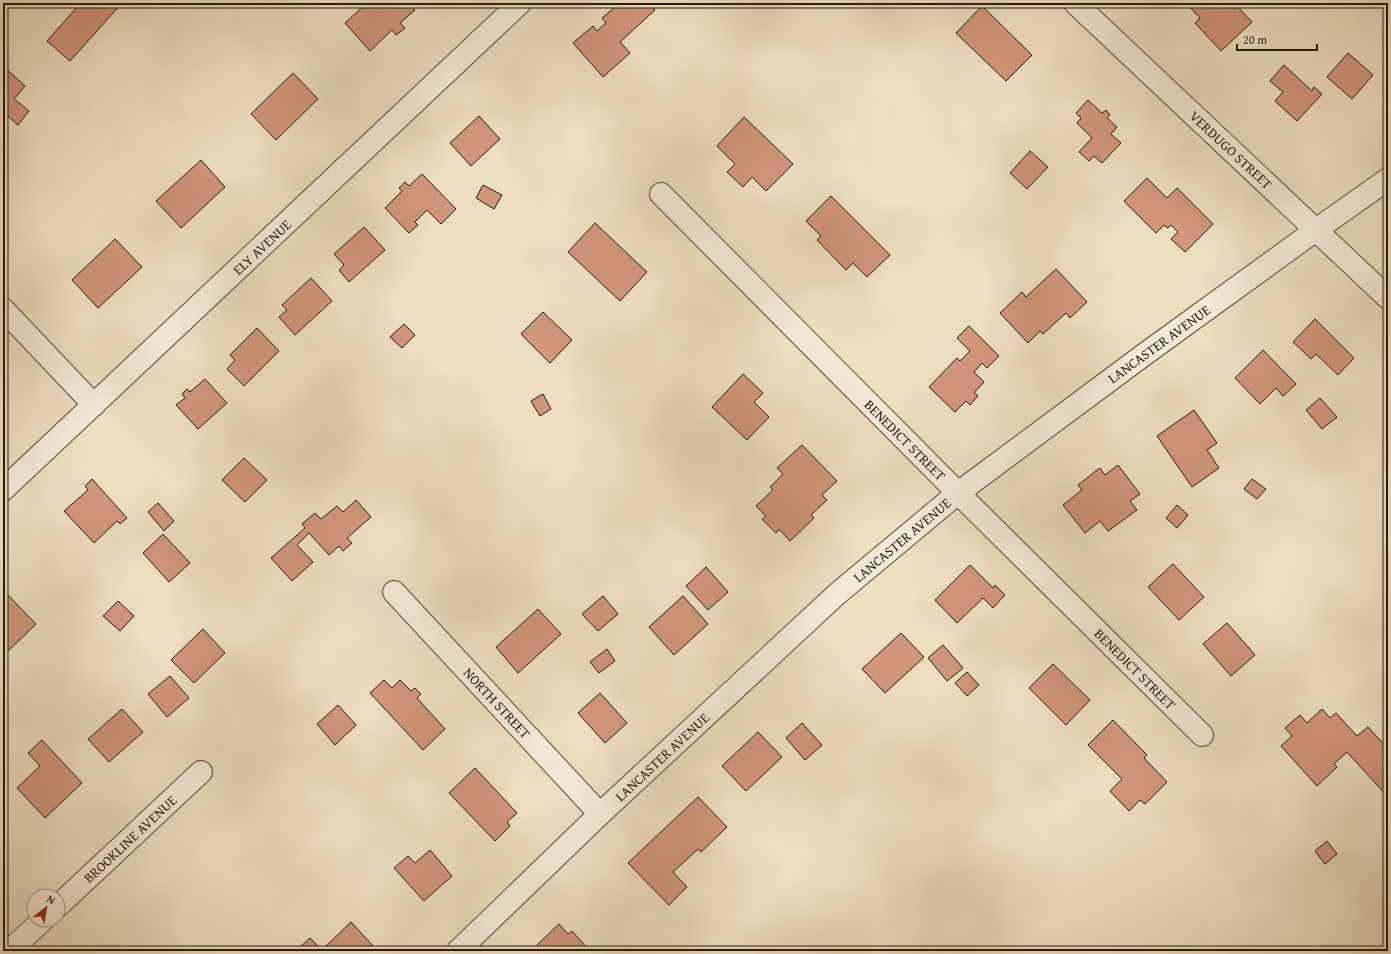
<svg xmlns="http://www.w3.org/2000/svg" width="1391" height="954" font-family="'Gentium Book Plus',serif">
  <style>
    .building { fill: #d1957a; stroke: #231a0f }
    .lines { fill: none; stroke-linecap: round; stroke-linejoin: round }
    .minor-casing { stroke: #564b3b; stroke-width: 24 }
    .minor { stroke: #f3ead6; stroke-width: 22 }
    .labels { text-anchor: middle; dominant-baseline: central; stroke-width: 3.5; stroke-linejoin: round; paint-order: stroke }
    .street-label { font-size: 14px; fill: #231a0f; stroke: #f3ead6 }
  </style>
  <rect width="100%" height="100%" fill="#eddec0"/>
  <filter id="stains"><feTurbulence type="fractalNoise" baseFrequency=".005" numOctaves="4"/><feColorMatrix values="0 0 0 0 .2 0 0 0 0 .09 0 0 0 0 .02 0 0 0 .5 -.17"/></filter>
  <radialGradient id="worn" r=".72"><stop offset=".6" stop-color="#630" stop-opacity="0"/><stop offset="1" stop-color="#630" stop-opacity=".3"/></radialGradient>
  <path class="building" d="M75,3H122L70,61L47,41L78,6Z
    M367,3H408L415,10L400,23L405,28L396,35L392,30L370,51L345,23Z
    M620,3H648L655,10L620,42L630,53L603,77L573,43L593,26L597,31L606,23L602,18Z
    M1188,3H1234L1252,22L1221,51L1195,23L1200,18L1187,4Z
    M982,6L1032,55L1006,81L956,33Z
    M1348,53L1373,75L1352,99L1327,77Z
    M1284,65L1312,91L1314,87L1322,94L1297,121L1275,101L1283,92L1270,81Z
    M3,66L25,86L14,99L29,111L18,125L3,112Z
    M293,73L318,99L276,140L251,114Z
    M1088,100L1102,113L1106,110L1110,115L1107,118L1117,127L1111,134L1121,143L1102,163L1094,156L1089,161L1079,152L1092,138L1077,123L1081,118L1076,113Z
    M479,116L500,139L471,166L450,143Z
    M744,117L793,164L766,191L752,177L743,187L727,172L735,164L717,146Z
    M1030,151L1048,167L1027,189L1010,173Z
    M201,160L225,187L181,228L156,201Z
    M422,174L456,209L441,224L427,210L415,222L418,225L409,233L385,208L402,191L399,188L405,182L409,186Z
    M1147,178L1167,198L1177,188L1213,224L1185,252L1171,239L1178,232L1171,225L1168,228L1164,225L1156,233L1124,201Z
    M483,185L502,195L494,209L476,198Z
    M831,196L890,255L867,277L853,263L846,270L817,240L821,236L806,221Z
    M595,223L647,272L620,301L568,252Z
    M364,227L385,250L349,282L339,270L344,265L334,254Z
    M115,239L142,267L98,308L72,280Z
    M1056,269L1087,302L1070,318L1066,313L1043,334L1040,331L1028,343L1000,313L1022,292L1026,297Z
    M311,278L332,301L295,335L279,317L287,310L282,305Z
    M543,312L572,340L550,363L521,334Z
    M1315,319L1354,358L1338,375L1316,354L1311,359L1293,342Z
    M404,324L415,335L402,348L390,337Z
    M969,326L999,356L987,368L982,363L974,372L984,382L974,393L978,396L970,405L966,401L955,412L929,387L957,358L960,361L970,351L957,338Z
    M257,328L279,351L244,386L227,369L235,360L230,355Z
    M1263,350L1296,384L1283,396L1276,388L1260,404L1235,378Z
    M743,374L763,393L754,402L769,417L747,440L712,407Z
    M205,379L227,403L198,429L176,405L185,398L182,394L187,389L190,392Z
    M543,394L551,409L540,416L531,401Z
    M1320,398L1337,417L1322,429L1306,410Z
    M1194,410L1217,443L1207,450L1219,468L1192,487L1157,436Z
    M802,445L837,481L822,495L827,500L811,515L814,518L790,541L779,529L776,533L762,519L766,516L756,506L773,490L770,487L783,474L777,468Z
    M244,458L267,480L245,502L222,480Z
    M1118,465L1140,494L1130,501L1137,510L1108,531L1100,521L1085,533L1063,505L1082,490L1078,485L1100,468L1105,475Z
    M92,479L127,518L120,524L117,521L94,543L64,511L88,490L85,486Z
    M1252,479L1266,489L1257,499L1244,489Z
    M356,500L371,517L347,538L352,543L343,551L339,546L329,555L309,533L297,545L313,562L292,581L271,558L305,528L302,524L315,513L321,519L337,506L343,512Z
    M158,503L174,521L164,531L148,512Z
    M1177,505L1188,515L1177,528L1166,518Z
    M163,534L190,563L169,582L143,553Z
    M1173,564L1204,597L1179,620L1148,587Z
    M970,565L993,588L995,585L1005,595L993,608L983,598L957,623L935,600Z
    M706,567L728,592L708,610L686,586Z
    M3,590L36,624L3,656Z
    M603,596L618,614L598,631L582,614Z
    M683,596L708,624L674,655L649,627Z
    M118,601L134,616L120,631L103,616Z
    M538,609L561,634L518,673L496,647Z
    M1227,623L1255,655L1231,676L1203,644Z
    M203,629L225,653L194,683L171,660Z
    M901,633L924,657L885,693L862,669Z
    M943,645L963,668L947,681L928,658Z
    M607,649L615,661L599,673L590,662Z
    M3,662L7,666L3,670Z
    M1053,664L1090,700L1066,725L1029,688Z
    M967,672L979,685L967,696L955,683Z
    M170,676L189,698L167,717L148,694Z
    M384,680L392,688L400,680L411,691L415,688L421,694L417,698L445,729L423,750L370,693Z
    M600,693L627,723L605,743L578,713Z
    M338,705L356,725L335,745L317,724Z
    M122,709L143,732L109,762L88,739Z
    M1322,709L1330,718L1336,713L1357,736L1368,727L1388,749V797L1347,752L1334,764L1337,767L1317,786L1281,746L1292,736L1285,728L1300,715L1307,723Z
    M1113,720L1147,755L1144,758L1167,782L1145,804L1140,800L1129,811L1110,791L1122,779L1088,745Z
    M802,723L822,745L805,760L786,738Z
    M758,732L782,757L746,791L722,766Z
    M42,740L82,783L45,818L17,788L40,766L28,753Z
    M475,768L517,813L507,822L510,826L495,841L449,793Z
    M698,797L727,827L701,852L698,849L673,872L687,887L669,905L628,863Z
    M1327,841L1337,854L1325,864L1315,851Z
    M430,850L452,876L424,901L394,868L408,856L415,863Z
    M351,922L374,947L370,951H301L299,948L310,938L322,950Z
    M559,924L568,934L572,931L590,951H543L537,945Z"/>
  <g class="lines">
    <defs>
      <path id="minor" d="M1075,3L1388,298
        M661,194L958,493L1202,735
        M3,309L94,405
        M3,490L520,3
        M394,592L600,814
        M58,906L201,772
        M9,951L43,920
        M458,951L600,814L837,594L958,493L1145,354L1316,230L1388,179"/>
    </defs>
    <use href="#minor" class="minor-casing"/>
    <use href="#minor" class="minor"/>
  </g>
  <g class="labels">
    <g class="street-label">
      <text transform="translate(1231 150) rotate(43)">VERDUGO STREET</text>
      <text transform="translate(262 247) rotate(-43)">ELY AVENUE</text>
      <text transform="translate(1159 344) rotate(-36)">LANCASTER AVENUE</text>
      <text transform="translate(905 440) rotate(45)">BENEDICT STREET</text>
      <text transform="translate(902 540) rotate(-40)">LANCASTER AVENUE</text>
      <text transform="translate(1135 669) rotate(45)">BENEDICT STREET</text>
      <text transform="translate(497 703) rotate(47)">NORTH STREET</text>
      <text transform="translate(662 757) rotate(-43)">LANCASTER AVENUE</text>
      <text transform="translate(130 839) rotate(-43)">BROOKLINE AVENUE</text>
    </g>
  </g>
  <rect width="1391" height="954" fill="none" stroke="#eddec0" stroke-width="16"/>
  <rect x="4" y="4" width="1383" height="946" fill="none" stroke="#231a0f" stroke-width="2"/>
  <rect x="8" y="8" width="1375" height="938" fill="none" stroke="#231a0f"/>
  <g transform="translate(46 908) rotate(31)"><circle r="19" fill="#f3ead6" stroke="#a09786"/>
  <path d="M0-3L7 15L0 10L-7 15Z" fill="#8f2418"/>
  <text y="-6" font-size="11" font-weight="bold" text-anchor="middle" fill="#231a0f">N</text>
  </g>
  <path d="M1237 44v6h80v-6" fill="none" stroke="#231a0f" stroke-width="2"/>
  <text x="1243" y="44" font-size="12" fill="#231a0f" stroke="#f3ead6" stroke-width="3" paint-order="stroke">20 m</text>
  <rect width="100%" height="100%" filter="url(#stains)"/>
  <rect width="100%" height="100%" fill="url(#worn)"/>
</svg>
